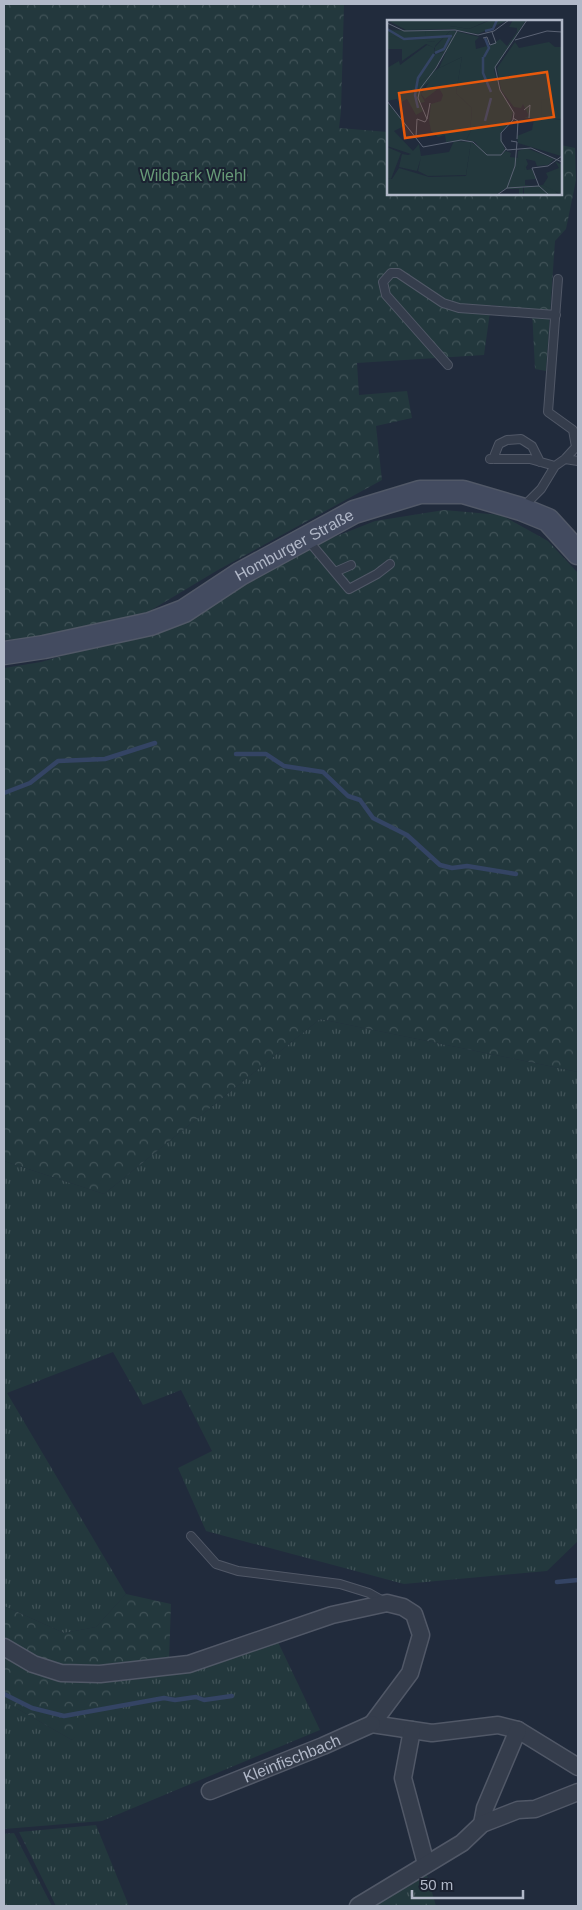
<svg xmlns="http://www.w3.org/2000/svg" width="582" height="1910" font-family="Arial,sans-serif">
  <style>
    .grass { fill: url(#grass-tufts) }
    .forest { fill: url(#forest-crowns) }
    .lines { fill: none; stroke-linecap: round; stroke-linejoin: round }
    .stream { stroke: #344464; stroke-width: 4.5 }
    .service-casing { stroke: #515867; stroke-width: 10 }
    .minor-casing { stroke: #515867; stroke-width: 19 }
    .secondary-casing { stroke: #515867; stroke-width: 25 }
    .service { stroke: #353d4c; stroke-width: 8 }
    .minor { stroke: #353d4c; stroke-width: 16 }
    .secondary { stroke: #434b60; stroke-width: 22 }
    .labels { text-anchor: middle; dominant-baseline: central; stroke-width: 4; stroke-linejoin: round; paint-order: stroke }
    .park-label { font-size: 16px; fill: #679a77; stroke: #1b2231 }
    .street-label { font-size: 16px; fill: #b1b8c8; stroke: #1b2231 }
    .inset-river { fill: none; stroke: #344464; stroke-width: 2.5 }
    .inset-road { fill: none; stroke: #5b6374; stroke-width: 1 }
    .view { fill: #e8590c; fill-opacity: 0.15; stroke: #e8590c; stroke-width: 2.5 }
    .inset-edge { fill: none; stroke: #b1b8c8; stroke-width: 2.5 }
  </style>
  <defs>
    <pattern id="grass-tufts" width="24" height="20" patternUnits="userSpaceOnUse" patternTransform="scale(1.25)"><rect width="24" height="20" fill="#23383d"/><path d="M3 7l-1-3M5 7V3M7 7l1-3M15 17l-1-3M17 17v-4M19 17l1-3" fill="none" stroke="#415358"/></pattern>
    <pattern id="forest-crowns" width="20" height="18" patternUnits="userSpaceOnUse" patternTransform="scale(1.25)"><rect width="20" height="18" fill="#23383d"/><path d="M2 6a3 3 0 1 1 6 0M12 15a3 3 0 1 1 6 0" fill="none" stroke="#415358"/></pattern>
  </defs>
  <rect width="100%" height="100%" fill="#212b3c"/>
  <path class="grass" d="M320,1019L578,1072V1541L547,1571L404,1584L206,1531L178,1468L212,1451L181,1390L143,1405L113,1352L7,1393L126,1594L96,1627L64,1633L4,1606V1161L104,1194Z
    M278,1642L320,1730L102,1821L4,1829V1701L72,1740L125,1677Z
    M96,1825L129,1906H56L19,1832Z
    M14,1833L52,1906H4V1834Z
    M426,1872L436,1906H373Z"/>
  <path class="forest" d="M4,4H344L341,111L339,128L388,132V194H561V145L575,148L576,180L566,229L555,241L546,371L535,369L532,310L491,305L484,355L357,363L359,395L407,391L412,418L376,426L382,480L218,570L148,612L40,637L4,640Z
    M444,510L501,515L548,541L578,573V1072L320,1019L104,1194L4,1161V668L41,662L148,631L319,543L375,521Z
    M126,1594L171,1604L169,1661L113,1668L50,1665L4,1641V1606L64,1633L96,1627Z
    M4,1652L23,1662L125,1677L120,1695L72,1740L4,1701Z"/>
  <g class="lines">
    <path class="stream" d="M236,754H266L284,766L323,772L348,796L360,800L373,818L407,835L440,865L452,868L467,866L516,874
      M4,793L30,783L58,761L105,759L155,743
      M557,1582L578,1580
      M4,1694L32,1708L64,1716L164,1698L175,1700L196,1697L204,1700L232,1696"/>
    <defs>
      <path id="service" d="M448,365L386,295L383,282L391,273H398L443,303L459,308L556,315
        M490,459H530L555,466
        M493,459L499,444L507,440L521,439L532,446L540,462
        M565,459L578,461
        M523,507L541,489L555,466L565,459L576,447L573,430L548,412L558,279
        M307,539L349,589L377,574L390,564
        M335,572L351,565
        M191,1536L216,1564L238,1571L340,1584L369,1593L385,1602"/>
      <g id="minor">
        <path d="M4,1647L33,1664L61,1673L100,1674L189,1664L332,1615L387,1603L403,1607L414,1614L421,1635L410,1673L372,1724L432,1733L498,1725L518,1730L578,1767"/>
        <path d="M412,1730L403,1778L426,1864"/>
        <path id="s1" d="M210,1791L323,1746L372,1724"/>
        <path d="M482,1824L485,1808L518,1730"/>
        <path d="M358,1906L462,1843L482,1824L518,1810L535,1809L578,1792"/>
      </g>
      <g id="secondary">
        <path id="s2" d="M4,653L44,647L150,624L184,611L240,574L354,512L420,492H463L521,509L548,520L578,553"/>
      </g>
    </defs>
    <use href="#service" class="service-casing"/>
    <use href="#minor" class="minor-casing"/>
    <use href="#secondary" class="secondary-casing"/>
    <use href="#service" class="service"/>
    <use href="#minor" class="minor"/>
    <use href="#secondary" class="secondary"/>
  </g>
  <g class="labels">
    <g class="park-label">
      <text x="193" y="175">Wildpark Wiehl</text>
    </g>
    <g class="street-label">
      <text stroke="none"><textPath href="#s2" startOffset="314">Homburger Straße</textPath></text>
      <text stroke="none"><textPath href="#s1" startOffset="88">Kleinfischbach</textPath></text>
    </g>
  </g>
  <g transform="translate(387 20)">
    <rect width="175" height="175" fill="#212b3c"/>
    <path d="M0,0L62,1L102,0L82,9L63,6V9L19,10ZM0,10L34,11V20L4,18L0,16ZM64,10L48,26V22L39,21L38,11ZM40,25L47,27V34L58,32L45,54L32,62L31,80L36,91L29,95L20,79L13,83L10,79L0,81V48L12,41L13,45ZM75,37L69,73L85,88L83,113L79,120L59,122L58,115L51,117L44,111L42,100L44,84L54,81L56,75L52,68L38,79L34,74L52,48ZM175,41V99L147,98L143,81ZM0,82L19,105L7,111L26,131L32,124L34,136L62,132L67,121L84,122L79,155L41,156L31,151L34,137L30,151L12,147L15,134L21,135L24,134L0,126ZM157,98L175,100L174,136L131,123L130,116L145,110L147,99ZM0,127L14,133L4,159L0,158ZM139,128L167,139L161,145L150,146L148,141L139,139L141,144L137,150H130L131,131ZM156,165L166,169L172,175H137V167Z" fill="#23383d"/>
    <path d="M104,0H121L91,14L63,9V6L82,9ZM126,0H139L107,50L113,70L126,92L124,100L113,114L118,130L113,135L119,131L124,133L123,137L132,138L131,150H137L138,145L140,150L145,149L149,159L138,160V165L148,166H136V175H132V169H118L108,175H0V158L5,159L12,148L42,157L79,156L84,122L92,127L88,122L79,120L83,113L85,88L69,73L75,37L52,48L59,32L47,33L48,28L39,24L15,41V29H0V16L34,20V11H38L40,21L48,22V27L64,10L92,17L88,21L89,29L100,26V20L102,26L113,19L120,26L130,12V8L122,7ZM128,22L132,28L162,22L168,27H175V96H172L166,78L154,80L155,98H137L142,96L136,84L134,88L127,87L114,70L110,48ZM52,48L49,57L36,67L34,75L38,82L33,83L26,76L32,62ZM168,141L175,145V175L156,165L161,157L159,153L172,148Z" fill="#23383d"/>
    <path class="inset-river" d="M0,9L17,19L65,16M98,11L106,9L110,0M48,33L57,29L63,17M96,37V53L104,72M97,37L102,28L98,18M31,88L28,75L31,58L47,34M98,101L104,78"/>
    <path class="inset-road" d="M140,0L108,47L113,70L127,93L126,100L114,113V121L120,130L144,128L175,142M0,3L17,11L68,10L91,15L107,11L122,0M96,18L100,17L103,25L109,23L105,12M128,20L160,11L175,12M0,81L36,127L74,120L86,122L100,135H114L119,129M137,90L143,85L142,98M126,98L131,101L130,119M40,99L43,83M29,117L30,99L38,102L40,99L31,78L33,69L49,48L70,11M152,166L145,148L161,146L175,136M120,168L152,166L162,175M110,175L120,168L128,146L130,122L124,121"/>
    <path class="view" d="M160,52L167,97L18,118L12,73Z"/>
    <rect width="175" height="175" class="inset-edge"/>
  </g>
  <rect width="582" height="1910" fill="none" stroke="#b1b8c8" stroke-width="10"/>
  <path d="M412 1890v8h111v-8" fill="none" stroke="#b1b8c8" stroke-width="2.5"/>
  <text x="420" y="1890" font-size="15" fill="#b1b8c8" stroke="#1b2231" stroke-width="4" paint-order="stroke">50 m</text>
</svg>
